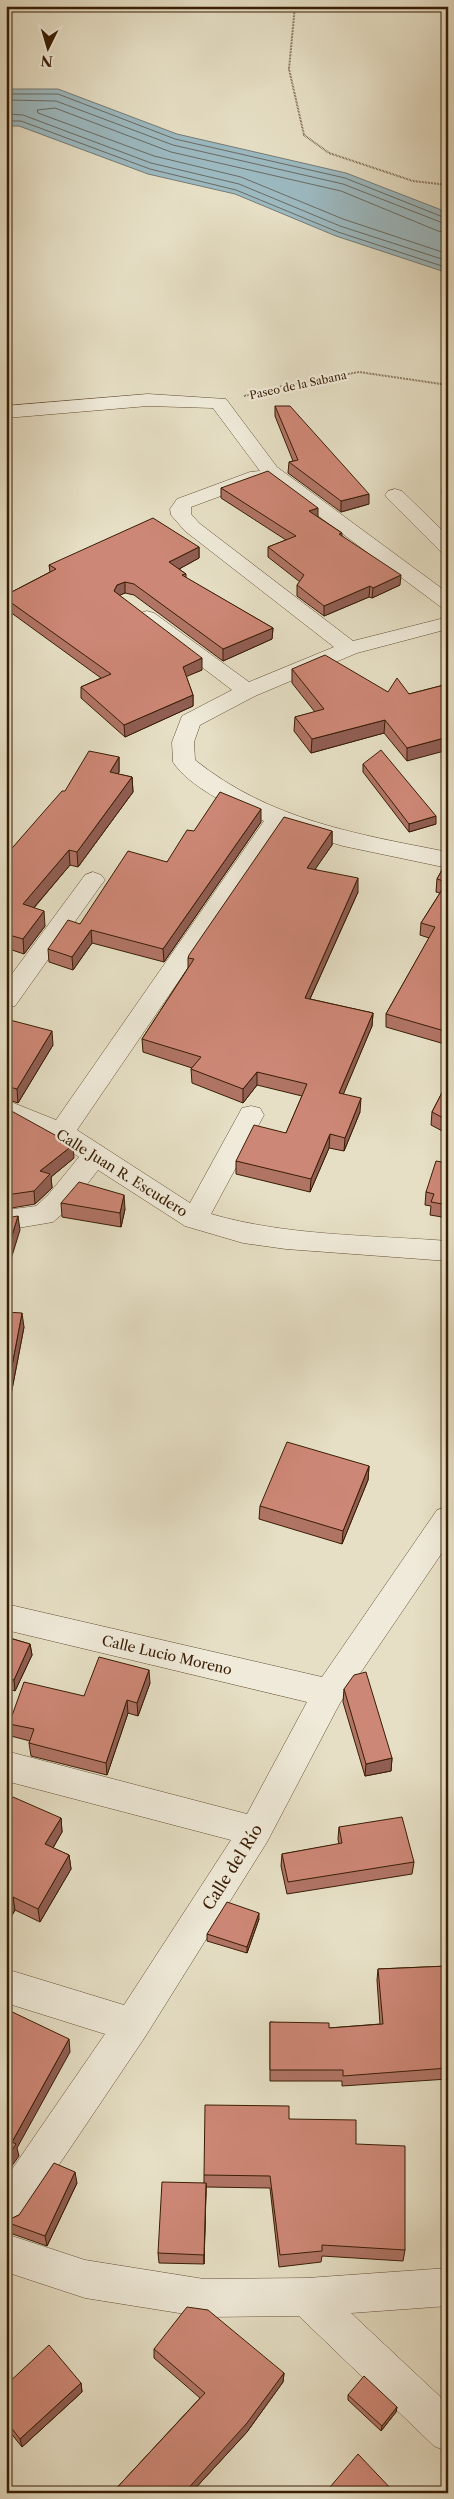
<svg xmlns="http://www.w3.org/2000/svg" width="454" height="2499" font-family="'Libre Caslon Text',serif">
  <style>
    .water { fill: #9cb9c0; stroke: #747b75 }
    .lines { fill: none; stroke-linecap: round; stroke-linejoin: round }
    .shore { stroke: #6a6b62; stroke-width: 1 }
    .minor-casing { stroke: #644e34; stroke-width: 1 }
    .path { stroke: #391d04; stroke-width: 2; stroke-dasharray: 0.5 1; stroke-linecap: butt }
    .minor { fill: #efead9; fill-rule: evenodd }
    .wall { fill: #b07465; stroke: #391d04 }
    .shaded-wall { fill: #905e53; stroke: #391d04 }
    .building { fill: #cd8776; stroke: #391d04 }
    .labels { text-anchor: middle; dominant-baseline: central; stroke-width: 4.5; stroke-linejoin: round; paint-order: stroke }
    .far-street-label { font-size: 11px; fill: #391d04; stroke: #efead9 }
    .street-label { font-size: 14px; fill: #391d04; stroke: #efead9 }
    .near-street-label { font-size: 16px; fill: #391d04; stroke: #efead9 }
  </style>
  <rect width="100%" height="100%" fill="#e6dfc5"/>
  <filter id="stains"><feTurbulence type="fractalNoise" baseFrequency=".004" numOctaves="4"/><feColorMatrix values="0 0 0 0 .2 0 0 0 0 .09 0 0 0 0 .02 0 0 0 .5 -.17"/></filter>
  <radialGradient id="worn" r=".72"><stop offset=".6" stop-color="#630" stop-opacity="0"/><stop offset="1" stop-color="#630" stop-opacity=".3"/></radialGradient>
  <path class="water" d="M6,89H58L177,134L346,173L439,209L448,215V273L336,236L235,194L148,174L19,126H6Z"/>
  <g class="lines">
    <path class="shore" d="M6,94H58L175,139L345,178L448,219
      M6,100L56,101L173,145L343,184L448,225
      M6,114L23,115L151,163L239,184L340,226L448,261
      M6,121H21L150,169L236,190L338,232L448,268
      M448,233L438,231L341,191L171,152L55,108L37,110L38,113L154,156L241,177L343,219L448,254"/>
    <defs>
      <path id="minor" d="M148,394L226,399L277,467L448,593V609L441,607L266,477L264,480L191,507V514L199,523L353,641L448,617V629L357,653L255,696L200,725L194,742L195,760C270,820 356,834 448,852V868L343,846L283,828L77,1130L190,1203L242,1108L251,1106L260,1108L264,1115L211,1214C287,1236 369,1235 448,1241V1261L286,1249L243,1243L185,1226L98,1170L68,1209L53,1222L6,1230V1210L36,1206L48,1195L79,1157L52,1140L6,1120V1100L56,1120L264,821C235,808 191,789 173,762L172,742L182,716L232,690L136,617L140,613L147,611L154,613L249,682L334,647L185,531L171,515L170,509L177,499L250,472L260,471L213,408L148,406L6,418V406Z
        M395,489L402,491L448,536V554L441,552L388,499L385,495L388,491Z
        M93,872L101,875L105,880L101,885L15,1006L6,1008V982L85,875Z
        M448,1507V1544L340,1703L267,1842L145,2037L19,2224L6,2230V2178L105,2034L6,2003V1969L124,2005L231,1840L6,1781V1751L247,1814L307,1702L6,1630V1604L322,1677L437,1510Z
        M6,2234L85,2260L204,2279L307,2278L448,2268V2306L351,2313L448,2404V2452L434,2446L299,2316L204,2317L85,2298L6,2272Z"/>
    </defs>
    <use href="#minor" class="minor-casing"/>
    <path class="path" d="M295,6L289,69L304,135L329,153L413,181L448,185
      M244,396L283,386L359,372L448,385"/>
    <use href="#minor" class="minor"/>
  </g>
  <path class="wall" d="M275,406L369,504L341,512L288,473L289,462L293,461L275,416Z
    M448,480V499L442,494L443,481Z
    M221,488L318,517L342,533V536L400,585L372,598L369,597L324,616L297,596V585L300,582L268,557V547L286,540L221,498Z
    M199,547V558L179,569L186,574V578L273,628L272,639L223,661L134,595L125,593L119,595L202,670L186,676L193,695V706L125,737L81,698V687L101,678L6,609V595L50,572L49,565Z
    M292,669L388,692L409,694L448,684L407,761L384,733L311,753L294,731L295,717L315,712L292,683Z
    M119,757V772L118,774L132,777L133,792L78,867L70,865L34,908L45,926L24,954L6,948V855L65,791Z
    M363,764L436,824L409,832L363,772Z
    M261,822L164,962L92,943L73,970L49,962L48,949L80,924L167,862L194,831Z
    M332,831V845L315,869L358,892L310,999L373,1013L372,1026L343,1094L360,1112L344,1151L329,1148L310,1192L236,1174V1161L286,1133L302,1096L257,1085L243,1103L192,1083L191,1069L192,1068L143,1052L142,1039L188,968V958Z
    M448,859V1045L386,1027V1014L429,938L420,935L421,923L440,893L436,892L437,879Z
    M6,1019L53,1045L18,1103L6,1099Z
    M448,1081V1130L446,1133L431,1125L432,1112Z
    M6,1108L74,1158L51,1177L52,1188L35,1204L6,1209Z
    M448,1163V1218L430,1215L431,1206L425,1205L426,1192Z
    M61,1203L125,1209L121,1227L62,1217Z
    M6,1312L24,1327L9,1405H6Z
    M369,1466L368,1480L342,1544L259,1519L260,1506Z
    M6,1637L30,1644L32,1655L15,1691L6,1688Z
    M150,1683L138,1716L128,1713L107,1775L31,1756L29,1743L30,1741L11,1736L9,1724L84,1696Z
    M344,1689L392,1758L391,1771L365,1776L343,1702Z
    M6,1808L61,1818L62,1832L53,1848L69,1855L71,1869L40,1922L15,1910L6,1926Z
    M339,1827L414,1862L412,1874L287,1894L281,1866L282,1854L339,1844L338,1839Z
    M259,1919L247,1953L207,1941V1934Z
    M448,1966V2079L342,2086V2081H270V2022L329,2028L380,2024L377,1980L378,1969Z
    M289,2119L356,2144L405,2250L403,2261L322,2256L321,2262L279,2267L270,2188L206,2187L204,2264L159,2263L158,2253L204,2182V2175Z
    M77,2183L47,2246L7,2232L6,2221L19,2215Z
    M154,2349L284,2373L283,2382L247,2432L191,2493H112L200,2398L154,2358Z
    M81,2383L82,2392L22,2447L6,2427V2385Z
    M348,2395L397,2407L396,2412L381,2431L348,2400Z"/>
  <path class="shaded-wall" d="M369,494V504L341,512V501Z
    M318,508V518L309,511Z
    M199,547V558L170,574L169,562Z
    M401,575L400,585L372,598L373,588Z
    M125,582V593L118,596L114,591L117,585Z
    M370,586L369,597L324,616V606Z
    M273,628L272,639L223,661V649Z
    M202,658V670L183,678V667Z
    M193,695V706L125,737L124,725Z
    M385,720L384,733L311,753L312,739Z
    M448,737V750L407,761V748Z
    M119,757V772L111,787L110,772Z
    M132,777L133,792L78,867L77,852Z
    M261,809V822L164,962L163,949Z
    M436,816V824L409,832V824Z
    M332,831V845L307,881V868Z
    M69,850L70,865L24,919L23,904Z
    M358,878V892L304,1012L305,998Z
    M44,911L45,926L24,954L23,939Z
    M91,930L92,943L73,970L72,957Z
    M373,1013L372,1026L338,1107L339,1093Z
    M52,1031L53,1045L18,1103L17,1089Z
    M257,1072V1085L243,1103V1089Z
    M361,1098L360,1112L344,1151L345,1138Z
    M448,1119V1130L446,1133L447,1120Z
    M330,1134L329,1148L310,1192L311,1179Z
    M73,1145L74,1158L51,1177L52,1188L35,1204L34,1191L40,1171Z
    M124,1195L125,1209L121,1227L120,1213Z
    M18,1216L20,1230L7,1272L6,1255Z
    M22,1313L24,1327L9,1405L7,1392Z
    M369,1466L368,1480L342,1544L343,1531Z
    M30,1644L32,1655L15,1691L14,1680Z
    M149,1670L150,1683L138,1716L137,1703Z
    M127,1700L128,1713L107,1775L106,1763Z
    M392,1758L391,1771L365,1776L366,1764Z
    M61,1818L62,1832L47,1858L45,1844Z
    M69,1855L71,1869L40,1922L38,1909Z
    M13,1897L15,1910L6,1926V1909Z
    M259,1913V1919L247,1953V1947Z
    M69,2039L70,2052L17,2148L19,2156L6,2174V2159L12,2142Z
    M75,2172L77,2183L47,2246L45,2236Z
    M206,2183V2193L204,2264V2255Z
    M284,2373L283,2382L247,2432L191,2493H184Z
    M81,2383L82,2392L22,2447L20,2439Z
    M397,2407L396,2412L381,2431L382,2426Z"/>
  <path class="building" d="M275,406H290L369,494L341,501L289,462L298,460Z
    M268,471L318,508L309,511L342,533L339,534L401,575L373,588L370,586L324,606L297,585L304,575L268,547L296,536L221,488Z
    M448,480V486L443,481Z
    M153,518L199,547L169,562L186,574L182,575L273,628L223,649L134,584L125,582L117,585L114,591L202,658L183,667L193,695L124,725L81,687L111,674L6,599V595L56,569L49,565Z
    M325,655L388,692L397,678L409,694L448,684V737L407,748L385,720L312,739L295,717L324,709L292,669Z
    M381,750L436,816L409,824L363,764Z
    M89,751L119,757L110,772L132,777L77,852L69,850L23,904L44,911L23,939L6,934V855L62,791H65Z
    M220,792L261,809L163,949L91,930L72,957L48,949L68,920L80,924L128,851L167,862L187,830L194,831Z
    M284,817L332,831L307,868L358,878L305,998L373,1013L339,1093L361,1098L345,1138L330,1134L311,1179L236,1161L254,1125L286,1133L307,1084L257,1072L243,1089L191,1069L201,1057L142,1039L194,959L188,958L189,955Z
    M448,859V1032L386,1014L435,927L421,923L447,882L437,879Z
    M6,1019L52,1031L17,1089L6,1086Z
    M448,1081V1119L447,1120L432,1112Z
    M6,1108L73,1145L40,1171L50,1174L34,1191L6,1195Z
    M436,1161L448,1163V1205L431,1202L434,1194L426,1192Z
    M79,1182L124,1195L120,1213L61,1203Z
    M18,1216L6,1255V1218Z
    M6,1312L22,1313L7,1392L6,1391Z
    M287,1442L369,1466L343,1531L260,1506Z
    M6,1637L30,1644L14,1680L6,1678Z
    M99,1657L149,1670L137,1703L127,1700L106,1763L29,1743L34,1729L9,1724L24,1682L84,1696Z
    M366,1672L392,1758L366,1764L344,1689L354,1675Z
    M13,1797L61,1818L45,1844L69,1855L38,1909L13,1897L6,1909V1808Z
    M402,1817L414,1862L288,1882L282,1854L342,1843L339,1827Z
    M227,1902L259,1913L247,1947L207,1934Z
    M448,1966V2068L343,2076V2070H270V2022L329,2023V2028L383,2024L378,1969Z
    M6,2009L69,2039L12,2142L16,2144L6,2159Z
    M205,2105L289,2106V2119L356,2120V2144L405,2146V2250L322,2245V2251L280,2255L270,2176L204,2175Z
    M54,2163L75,2172L45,2236L6,2222V2221L19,2215Z
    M162,2182L206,2183L204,2255L158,2253Z
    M187,2307L208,2310L284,2373L247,2423L184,2493H112L205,2393L154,2349Z
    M49,2345L81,2383L20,2439L6,2421V2385Z
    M364,2376L397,2407L382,2426L348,2395Z
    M358,2454L395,2493H325Z"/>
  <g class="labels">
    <g class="far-street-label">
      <text transform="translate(298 385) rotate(-12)">Paseo de la Sabana</text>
    </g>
    <g class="street-label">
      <text transform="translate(122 1173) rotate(32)">Calle Juan R. Escudero</text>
      <text transform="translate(167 1655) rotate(13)">Calle Lucio Moreno</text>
    </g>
    <g class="near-street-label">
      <text transform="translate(232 1867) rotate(-58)">Calle del Río</text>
    </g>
  </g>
  <rect width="454" height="2499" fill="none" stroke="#e6dfc5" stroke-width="25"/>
  <rect x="8" y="8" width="439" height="2484" fill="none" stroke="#391d04" stroke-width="2.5"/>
  <rect x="12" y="12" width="429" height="2474" fill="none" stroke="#391d04"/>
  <g transform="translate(48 48) rotate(185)" stroke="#efead9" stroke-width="4" paint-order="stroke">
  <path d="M0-4L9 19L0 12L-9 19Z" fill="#391d04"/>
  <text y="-8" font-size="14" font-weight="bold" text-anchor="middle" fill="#391d04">N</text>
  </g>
  <rect width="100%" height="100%" filter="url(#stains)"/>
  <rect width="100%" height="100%" fill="url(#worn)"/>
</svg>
